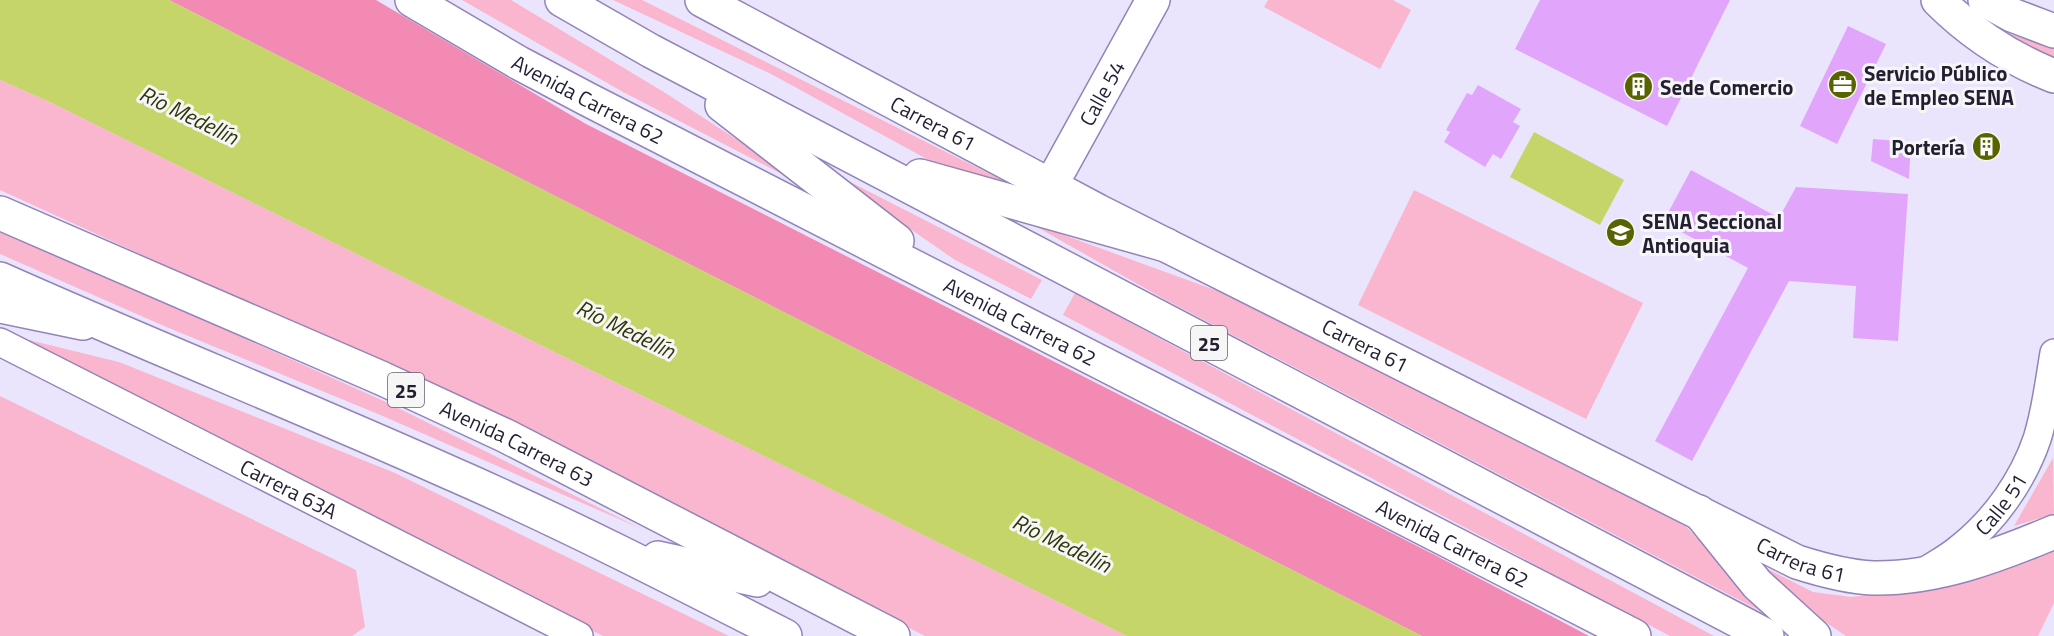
<svg xmlns="http://www.w3.org/2000/svg" width="2054" height="636" font-family="'Titillium Web',sans-serif">
  <style>
    .green { fill: #f9b6ce }
    .forest { fill: #f28ab3 }
    .water { fill: #c6d569 }
    .building { fill: #e2a5fc }
    .lines { fill: none; stroke-linecap: round; stroke-linejoin: round }
    .street-casing { stroke: #9284b9; stroke-width: 30 }
    .secondary-casing { stroke: #9284b9; stroke-width: 36 }
    .primary-casing { stroke: #9284b9; stroke-width: 36 }
    .highway-casing { stroke: #9284b9; stroke-width: 36 }
    .street { stroke: #fff; stroke-width: 27 }
    .secondary { stroke: #fff; stroke-width: 33 }
    .primary { stroke: #fff; stroke-width: 33 }
    .highway { stroke: #fff; stroke-width: 33 }
    .labels { text-anchor: middle; dominant-baseline: central; stroke-width: 6; stroke-linejoin: round; paint-order: stroke }
    .shield { fill: #f6f6f6; stroke: #635f6e; stroke-width: 1.5 }
    .shield-label { font-size: 20px; font-weight: bold; fill: #241e33 }
    .poi-label { font-size: 21px; font-weight: bold; fill: #241e33; stroke: #f6f6f6; text-anchor: start }
    .street-label { font-size: 21px; fill: #241e33; stroke: #f6f6f6 }
    .water-label { font-size: 22px; font-style: italic; fill: #303607; stroke: #f6f6f6 }
  </style>
  <rect width="100%" height="100%" fill="#eae5fc"/>
  <path class="green" d="M462,0H511L667,94L817,192L623,92Z
    M613,0H642L1038,198L934,163L771,74Z
    M1268,0H1393L1411,10L1380,69L1264,7Z
    M2010,34L2054,48V57L2037,50Z
    M0,80L52,103L1127,636H925L456,398L0,190Z
    M821,167L1042,280L1031,299L955,260Z
    M1414,190L1643,303L1586,419L1358,305Z
    M1028,222L1278,313L1665,504L1770,616L1164,299Z
    M0,231L74,262L386,402L642,529L378,414L164,326L0,254Z
    M1075,293L1714,636H1670L1063,315Z
    M0,333L119,362L395,473L729,636H603Z
    M0,396L356,570L365,627L352,636H0Z
    M2053,458L2054,514L2014,526Z
    M2054,549V603L2038,636H1846L1788,597L1748,559L1813,592L1851,597L1908,590Z"/>
  <path class="forest" d="M169,0H376L586,124L1431,553L1589,636H1422Z"/>
  <path class="water" d="M0,0H169L1422,636H1127L52,103L0,80Z
    M1534,132L1624,180L1600,225L1510,177Z"/>
  <path class="building" d="M1540,0H1730L1667,126L1515,49Z
    M1848,26L1886,44L1837,144L1800,126Z
    M1478,85L1521,109L1513,122L1520,126L1501,159L1493,154L1485,167L1444,142L1450,132L1446,130L1467,93L1472,95Z
    M1873,139L1911,142L1909,179L1871,161Z
    M1691,170L1779,218L1796,187L1908,194L1898,341L1853,338L1856,286L1789,281L1692,461L1655,441L1748,268L1663,222Z"/>
  <g class="lines">
    <defs>
      <g id="street">
        <path id="s1" d="M0,342L579,636"/>
        <path id="s2" d="M1927,570C1938,563 1951,556 1961,547C1995,520 2023,480 2037,439C2046,411 2049,382 2054,353"/>
      </g>
      <g id="secondary">
        <path id="s3" d="M702,0L1098,211L1797,562C1822,570 1847,577 1873,578C1936,579 1997,556 2054,532"/>
        <path d="M1938,0C1970,32 2011,59 2054,76"/>
        <path id="s4" d="M1051,185L1153,0"/>
      </g>
      <path id="primary" d="M1985,0L2012,15L2054,31
        M0,306L83,323"/>
      <g id="highway">
        <path id="s5" d="M412,0L519,63L587,99L1634,636"/>
        <path d="M562,0L651,51L1767,636"/>
        <path d="M722,105L897,241"/>
        <path d="M920,176L1166,245"/>
        <path id="s6" d="M0,213L381,378L506,436L893,636"/>
        <path d="M0,279C148,345 298,405 446,471C561,521 674,579 785,636"/>
        <path d="M1699,512L1757,584L1814,636"/>
        <path d="M658,558L757,580"/>
      </g>
    </defs>
    <use href="#street" class="street-casing"/>
    <use href="#secondary" class="secondary-casing"/>
    <use href="#primary" class="primary-casing"/>
    <use href="#highway" class="highway-casing"/>
    <use href="#street" class="street"/>
    <use href="#secondary" class="secondary"/>
    <use href="#primary" class="primary"/>
    <use href="#highway" class="highway"/>
  </g>
  <defs>
    <symbol id="office-disc" viewBox="-11 -11 22 22"><circle r="9.5" fill="#5a6301" stroke="#f6f6f6"/><path d="M-6-3h4V-5.5h4V-3h4V5H-6ZM-1-4.5V-3h2v-1.5ZM-6 0V1H6V0Z" fill="#fff"/></symbol>
    <symbol id="building-disc" viewBox="-11 -11 22 22"><circle r="9.5" fill="#5a6301" stroke="#f6f6f6"/><path d="M-4-6H4V6H1V3H-1V6H-4ZM-2.5-4.3h1.7v1.8h-1.7ZM.8-4.3h1.7v1.8H.8ZM-2.5-1h1.7V.8h-1.7ZM.8-1h1.7V.8H.8Z" fill="#fff"/></symbol>
    <symbol id="university-disc" viewBox="-11 -11 22 22"><circle r="9.5" fill="#5a6301" stroke="#f6f6f6"/><path d="M0-5L7-2L0 1L-7-2ZM-4 1L0 2.5L4 1V4Q0 6-4 4Z" fill="#fff"/></symbol>
  </defs>
  <g fill-rule="evenodd">
    <use href="#office-disc" x="1826" y="68" width="33" height="33"/>
    <use href="#building-disc" x="1622" y="70" width="33" height="33"/>
    <use href="#building-disc" x="1970" y="130" width="33" height="33"/>
    <use href="#university-disc" x="1604" y="216" width="33" height="33"/>
  </g>
  <g class="labels">
    <g class="shield">
      <rect x="1191" y="326" width="36" height="34" rx="4.5"/>
      <rect x="388" y="373" width="36" height="34" rx="4.5"/>
    </g>
    <g class="shield-label">
      <text x="1209" y="343">25</text>
      <text x="406" y="390">25</text>
    </g>
    <g class="poi-label">
      <text x="1864" y="73">Servicio Público<tspan x="1864" dy="24">de Empleo SENA</tspan></text>
      <text x="1660" y="87">Sede Comercio</text>
      <text x="1965" y="147" text-anchor="end">Portería</text>
      <text x="1642" y="221">SENA Seccional<tspan x="1642" dy="24">Antioquia</tspan></text>
    </g>
    <g class="street-label">
      <text stroke="none"><textPath href="#s4" startOffset="105">Calle 54</textPath></text>
      <text stroke="none"><textPath href="#s5" startOffset="202">Avenida Carrera 62</textPath></text>
      <text stroke="none"><textPath href="#s3" startOffset="262">Carrera 61</textPath></text>
      <text stroke="none"><textPath href="#s5" startOffset="688">Avenida Carrera 62</textPath></text>
      <text stroke="none"><textPath href="#s3" startOffset="748">Carrera 61</textPath></text>
      <text stroke="none"><textPath href="#s6" startOffset="566">Avenida Carrera 63</textPath></text>
      <text stroke="none"><textPath href="#s1" startOffset="324">Carrera 63A</textPath></text>
      <text stroke="none"><textPath href="#s2" startOffset="100">Calle 51</textPath></text>
      <text stroke="none"><textPath href="#s5" startOffset="1174">Avenida Carrera 62</textPath></text>
      <text stroke="none"><textPath href="#s3" startOffset="1234">Carrera 61</textPath></text>
    </g>
    <g class="water-label">
      <text transform="translate(189 115) rotate(26)">Río Medellín</text>
      <text transform="translate(626 329) rotate(26)">Río Medellín</text>
      <text transform="translate(1062 543) rotate(26)">Río Medellín</text>
    </g>
  </g>
</svg>
